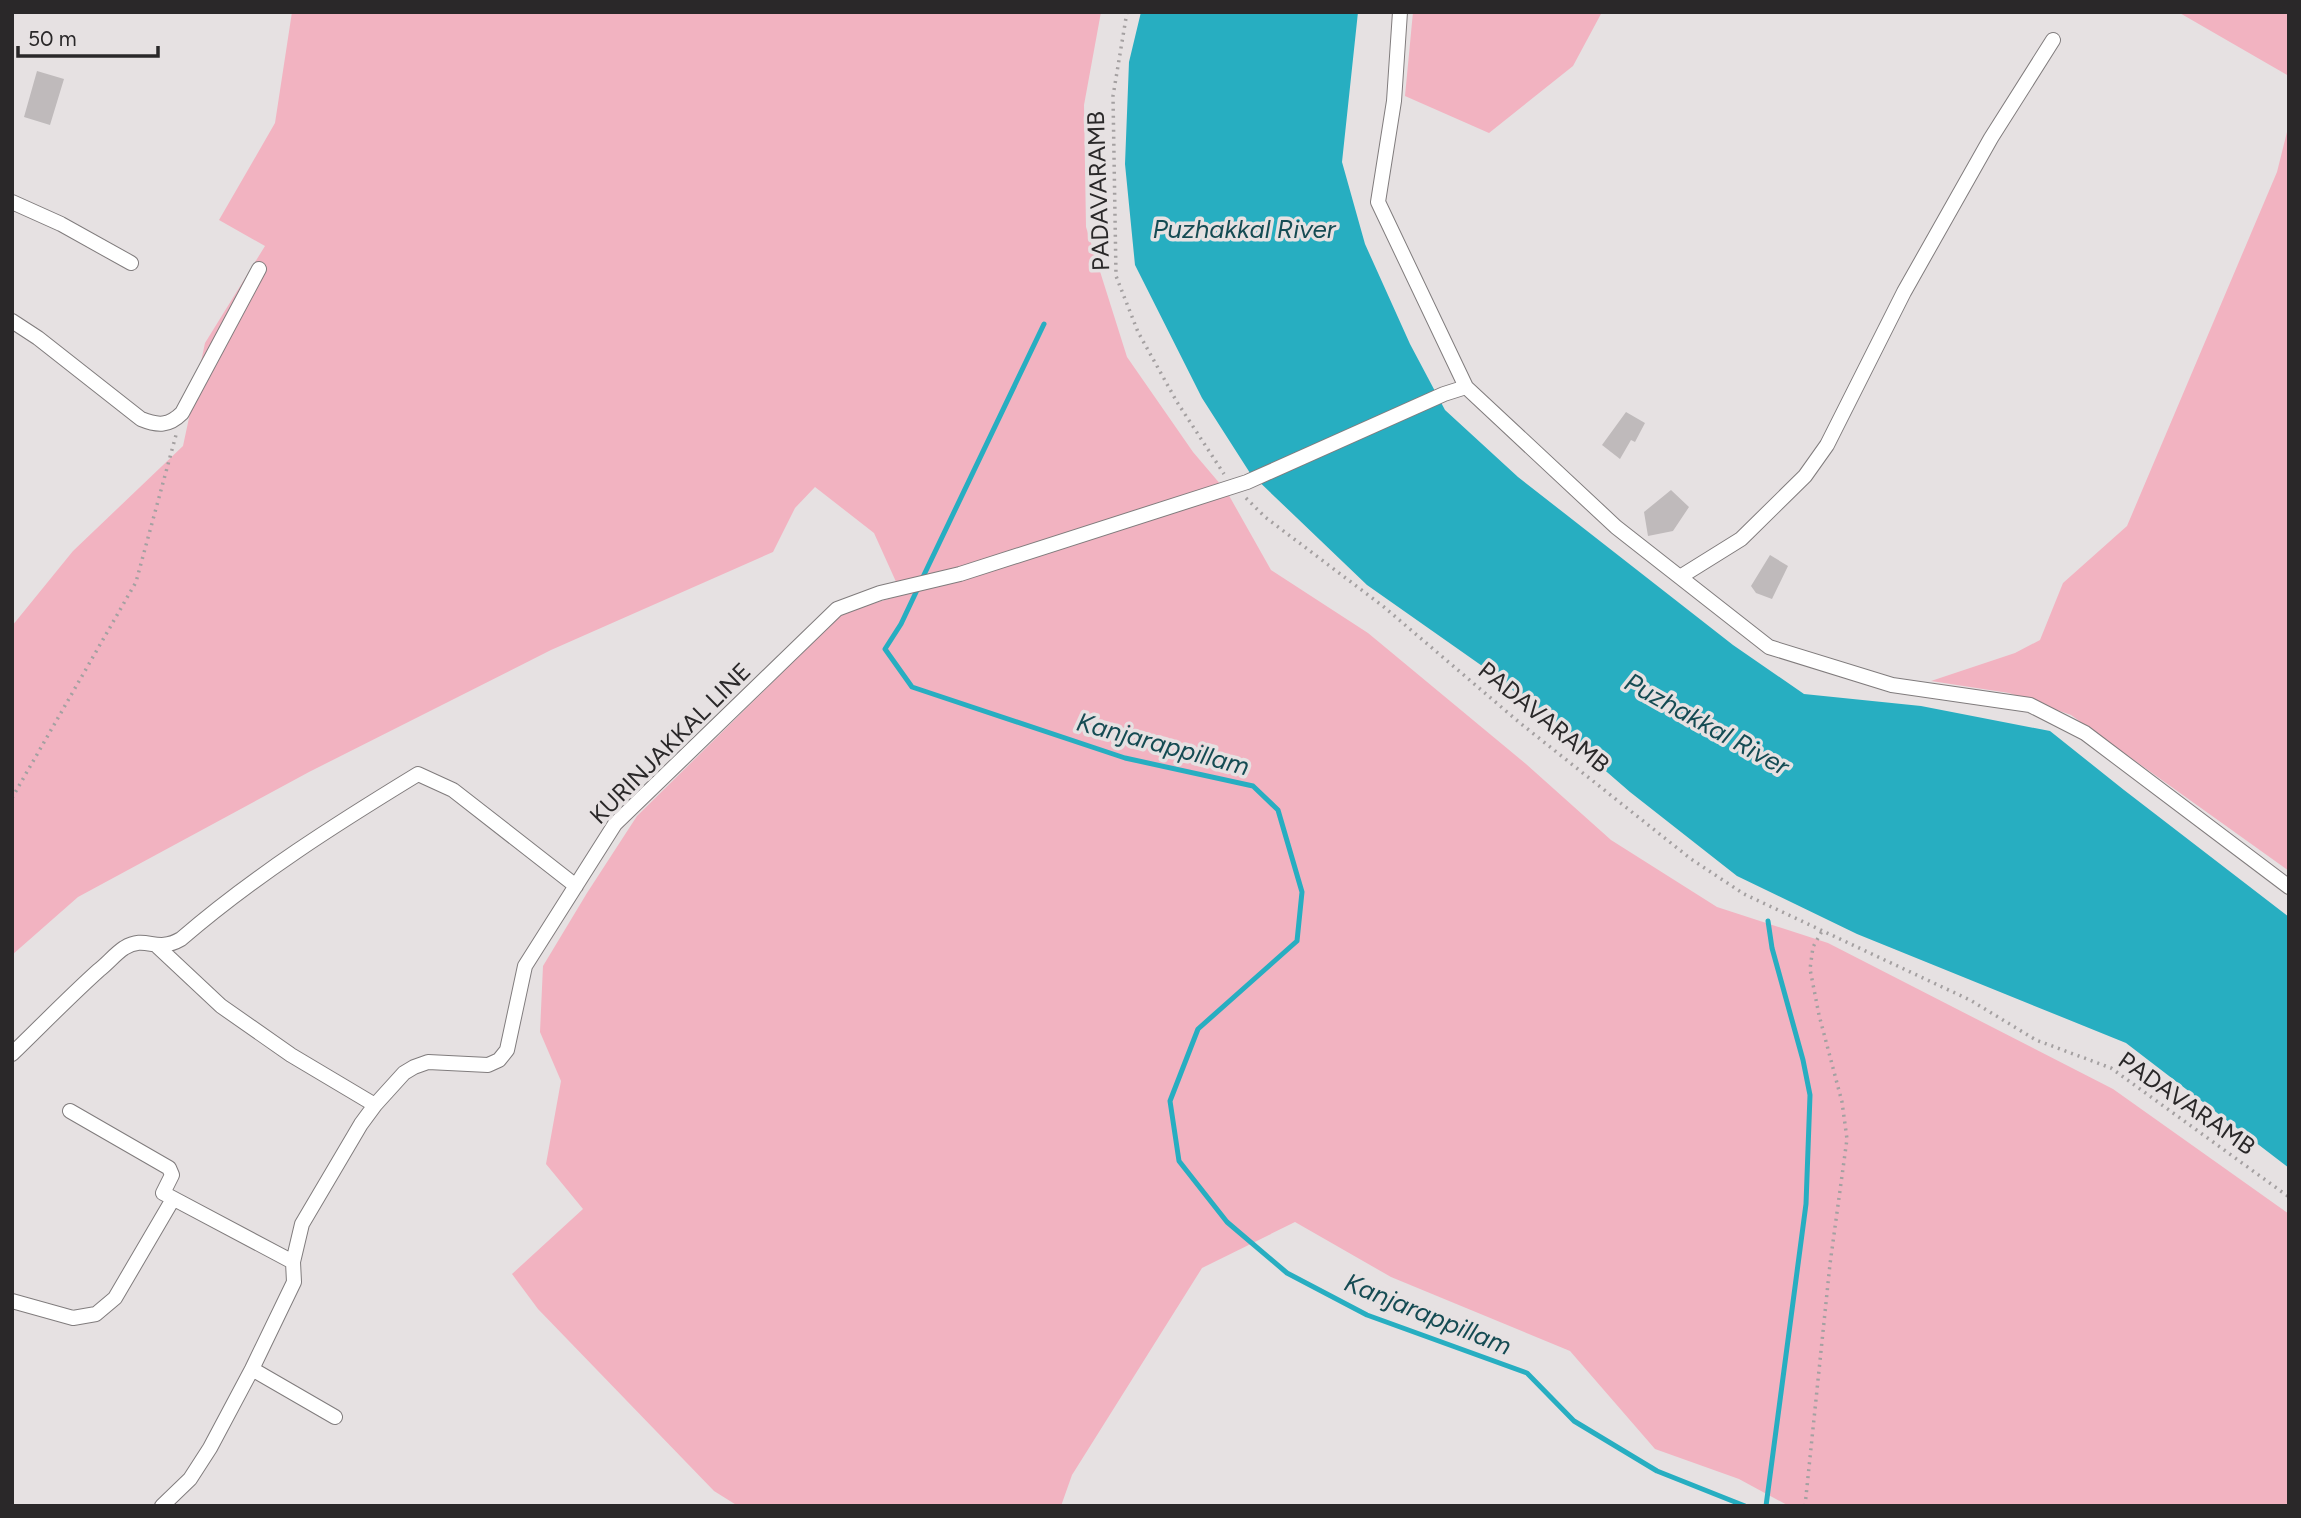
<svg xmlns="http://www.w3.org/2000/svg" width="2301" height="1518" font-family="Figtree,sans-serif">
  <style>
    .green { fill: #f2b3c1 }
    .water { fill: #27aec1 }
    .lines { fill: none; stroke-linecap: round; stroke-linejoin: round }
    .stream { stroke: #27aec1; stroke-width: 5 }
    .building { fill: #bfbabb }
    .minor-casing { stroke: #807c7d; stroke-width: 16 }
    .path { stroke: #a4a0a1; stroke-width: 3.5; stroke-dasharray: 2 5; stroke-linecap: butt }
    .minor { stroke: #fff; stroke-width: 14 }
    .labels { text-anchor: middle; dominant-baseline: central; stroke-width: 7; stroke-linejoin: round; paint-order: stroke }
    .street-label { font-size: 24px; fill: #2a2829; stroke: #e6e1e2 }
    .water-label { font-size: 26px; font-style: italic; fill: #154b53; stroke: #e6e1e2 }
  </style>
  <rect width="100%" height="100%" fill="#e6e1e2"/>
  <path class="green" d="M292,12H1101L1084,105L1086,227L1127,357L1193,452L1227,492L1271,570L1368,633L1526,764L1611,840L1717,907L1828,943L2113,1089L2289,1214V1506H1789L1739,1479L1655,1449L1570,1351L1391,1277L1295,1222L1202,1268L1072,1475L1061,1506H738L714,1491L538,1309L512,1274L583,1209L546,1164L561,1081L540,1032L543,966L587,893L637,816L844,612L902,595L874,533L815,487L795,508L773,552L551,650L309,772L78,897L12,955V626L73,551L183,446L205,343L265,246L219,220L275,123Z
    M1413,12H1602L1573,66L1489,133L1405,96Z
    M2178,12H2289V76Z
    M2289,124V871L2071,715L2009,693L1931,681L2015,653L2040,640L2063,583L2127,526L2277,172Z"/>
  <path class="water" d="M1141,12H1358L1342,162L1365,244L1410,344L1445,410L1518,477L1733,645L1804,694L1921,706L2050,731L2124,790L2289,917V1168L2126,1043L1857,934L1737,876L1630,792L1495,675L1367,585L1250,473L1202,398L1135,265L1125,164L1129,62Z"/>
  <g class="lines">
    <path class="stream" d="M922,579L1044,324
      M918,588L901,624L885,649L912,687L1125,758L1253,786L1278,810L1302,892L1297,941L1198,1029L1170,1101L1179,1161L1227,1222L1287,1273L1367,1315L1527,1373L1574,1421L1657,1471L1745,1506
      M1766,1506L1806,1204L1810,1095L1803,1060L1772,948L1768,921"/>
  </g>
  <path class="building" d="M37,71L64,79L50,125L24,117Z
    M1626,412L1645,423L1635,442L1631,440L1620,459L1602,445Z
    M1671,490L1689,507L1673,531L1648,536L1644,512Z
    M1770,555L1788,566L1772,599L1756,593L1751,586Z"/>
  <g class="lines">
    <defs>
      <path id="minor" d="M1400,12L1394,101L1378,202L1466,387L1616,527L1769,647L1892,685L2030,705L2085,733L2289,887
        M12,202L61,224L131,263
        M12,321L38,338L141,419C158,426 169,426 182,413L259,269
        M1680,577L1741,539L1805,476L1827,445L1904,292L1991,138L2053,40
        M158,947L221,1006L291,1055L375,1105
        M12,1054C41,1026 69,997 99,970C108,963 115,954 124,948C147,934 155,954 181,939C254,876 336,824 418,774L453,790L576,886
        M70,1111L169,1168L172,1175L163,1193L293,1262
        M12,1301L73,1318L96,1314L115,1298L173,1199
        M252,1369L335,1417
        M162,1506L190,1479L210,1448L252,1369L294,1282L293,1262L302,1224L361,1124L375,1105L404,1073L414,1067L428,1062L488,1065L499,1060L507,1050L525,966L615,824L837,609L880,593L960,574L1247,482L1444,394L1466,387"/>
    </defs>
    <use href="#minor" class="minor-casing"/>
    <path class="path" d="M1127,12L1113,96L1116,276L1138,332L1177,402L1224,474
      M1246,498L1265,517L1384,607L1520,723L1691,859L1744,894L1970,1000L2036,1040L2111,1068L2289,1197
      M12,798L136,582L176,435
      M1805,1506L1830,1264L1847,1139L1842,1102L1819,1015L1810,969L1813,947L1822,931"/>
    <use href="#minor" class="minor"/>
  </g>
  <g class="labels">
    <g class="street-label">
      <text transform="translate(1098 191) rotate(-92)">PADAVARAMB</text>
      <text transform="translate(1544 717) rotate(39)">PADAVARAMB</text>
      <text transform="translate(670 743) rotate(-45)">KURINJAKKAL LINE</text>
      <text transform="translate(2187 1103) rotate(35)">PADAVARAMB</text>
    </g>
    <g class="water-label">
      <text x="1244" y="229">Puzhakkal River</text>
      <text transform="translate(1707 724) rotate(29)">Puzhakkal River</text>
      <text transform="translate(1163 744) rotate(15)">Kanjarappillam</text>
      <text transform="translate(1428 1314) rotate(22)">Kanjarappillam</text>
    </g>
  </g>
  <rect width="2301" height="1518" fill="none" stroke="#2a2829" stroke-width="28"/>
  <path d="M18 46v10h140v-10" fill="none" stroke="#2a2829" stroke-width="3.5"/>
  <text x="28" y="46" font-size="21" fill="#2a2829" stroke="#e6e1e2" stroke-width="5" paint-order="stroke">50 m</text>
</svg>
